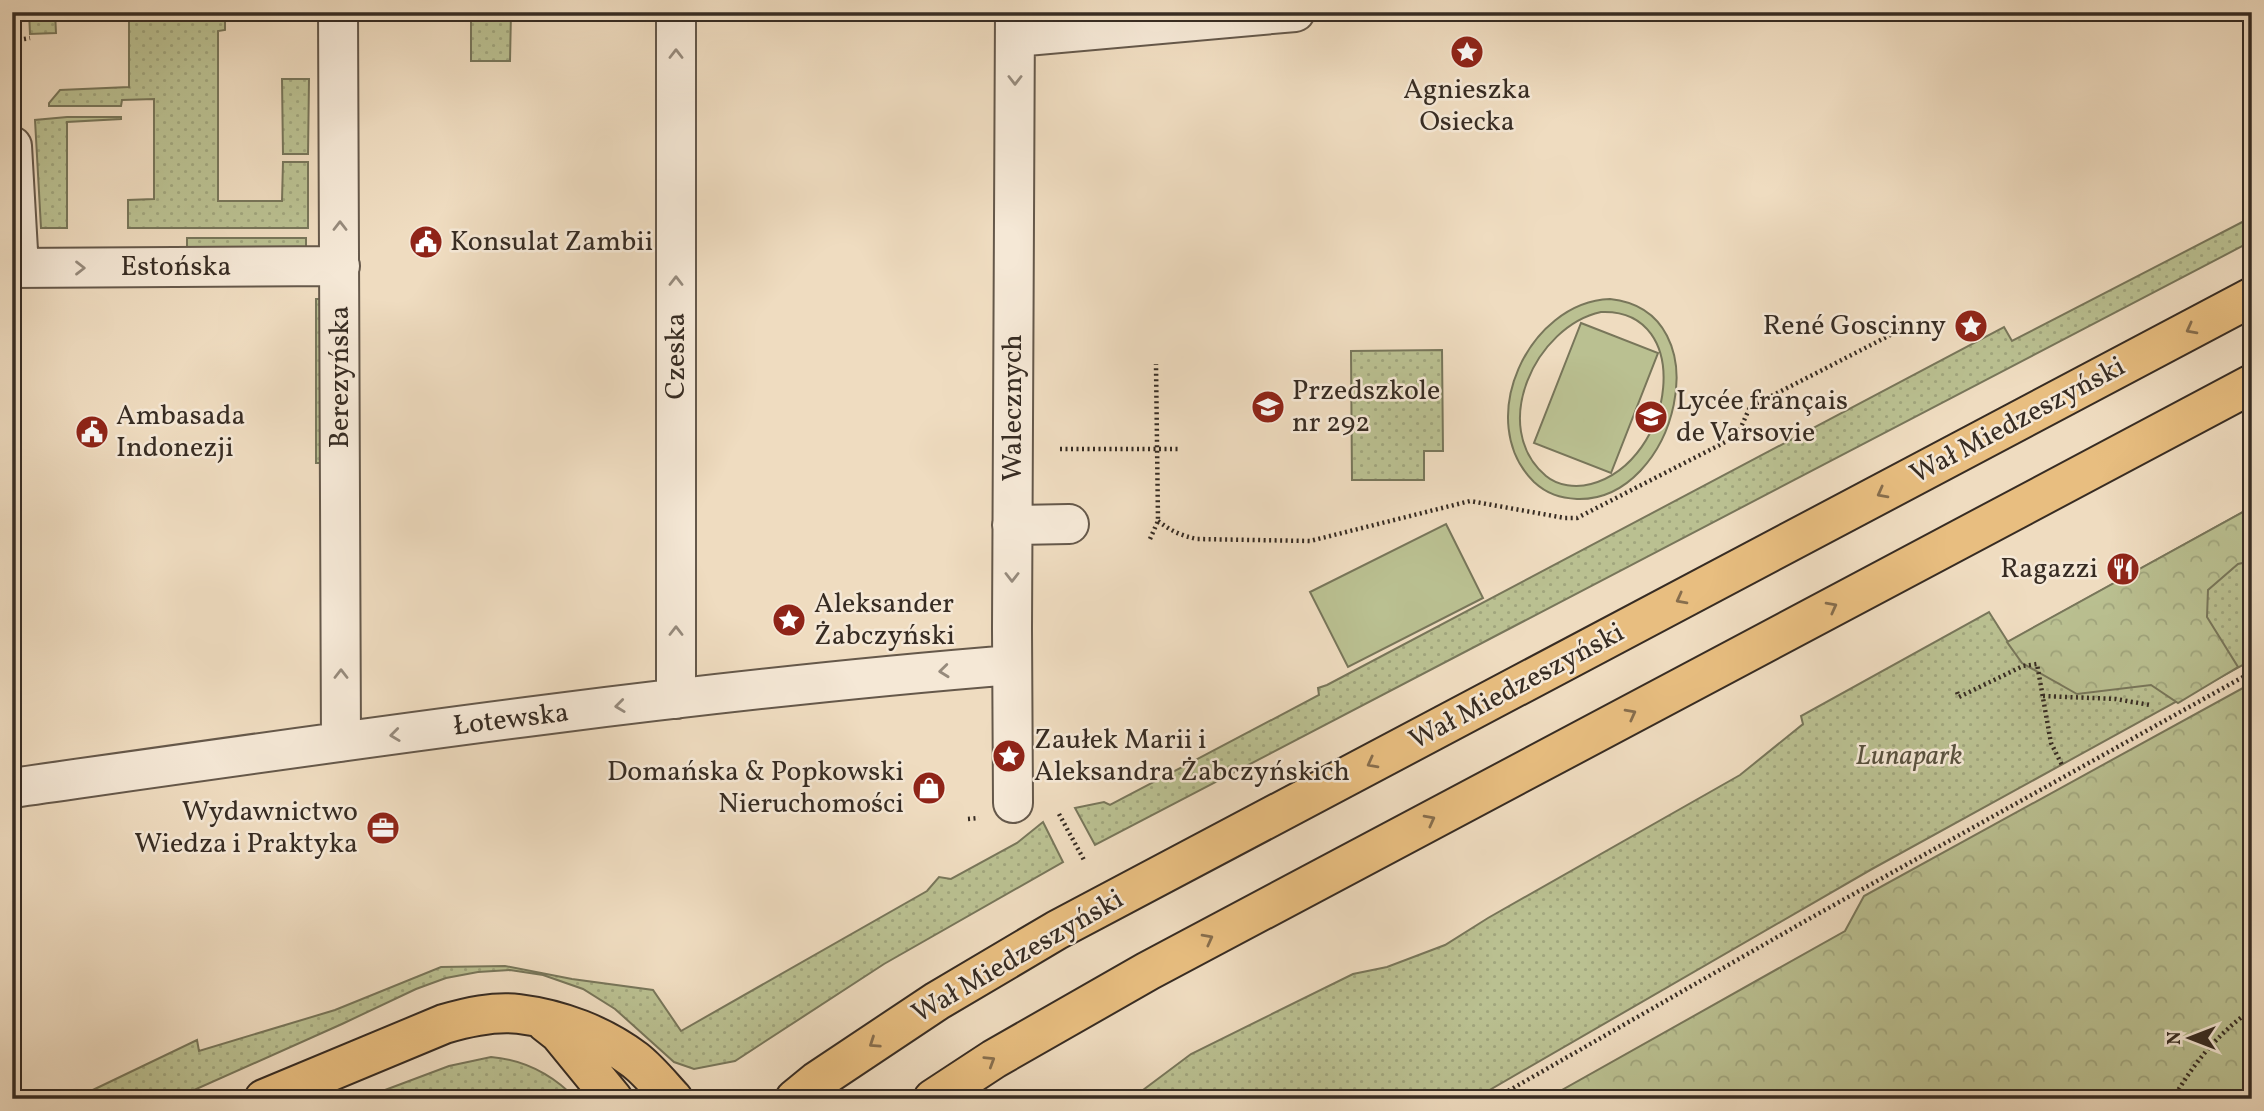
<svg xmlns="http://www.w3.org/2000/svg" width="2264" height="1111" font-family="Vollkorn,serif">
  <style>
    .green { fill: url(#green-dots); stroke: #78765a; stroke-width: 2 }
    .forest { fill: url(#forest-crowns); stroke: #78765a; stroke-width: 2 }
    .pitch { fill: #bac091; stroke: #78765a; stroke-width: 2; fill-rule: evenodd }
    .lines { fill: none; stroke-linecap: round; stroke-linejoin: round }
    .minor-casing { stroke: #65584a; stroke-width: 42 }
    .major-casing { stroke: #372c23; stroke-width: 42 }
    .path { stroke: #372c23; stroke-width: 4.5; stroke-dasharray: 2 3.5; stroke-linecap: butt }
    .minor { stroke: #f5e8d6; stroke-width: 38 }
    .major { stroke: #e8be80; stroke-width: 38 }
    .oneway { stroke: #968a7c }
    .oneway2 { stroke: #876e4d }
    .labels { text-anchor: middle; dominant-baseline: central; stroke-width: 5; stroke-linejoin: round; paint-order: stroke }
    .poi-label { font-size: 28px; fill: #372c23; stroke: #f5e8d6; text-anchor: start }
    .street-label { font-size: 28px; fill: #372c23; stroke: #f5e8d6 }
    .park-label { font-size: 28px; font-style: italic; fill: #58513e; stroke: #f5e8d6 }
  </style>
  <defs>
    <pattern id="green-dots" width="8" height="8" patternUnits="userSpaceOnUse" patternTransform="scale(1.75)"><rect width="8" height="8" fill="#bac091"/><path d="M2 2h.1M6 6h.1" fill="none" stroke="#a0a57d" stroke-width="1.8" stroke-linecap="round"/></pattern>
    <pattern id="forest-crowns" width="20" height="18" patternUnits="userSpaceOnUse" patternTransform="scale(1.75)"><rect width="20" height="18" fill="#bac091"/><path d="M2 6a3 3 0 1 1 6 0M12 15a3 3 0 1 1 6 0" fill="none" stroke="#a0a57d"/></pattern>
  </defs>
  <rect width="100%" height="100%" fill="#efdcc0"/>
  <filter id="stains"><feTurbulence type="fractalNoise" baseFrequency=".00286" numOctaves="4"/><feColorMatrix values="0 0 0 0 .2 0 0 0 0 .09 0 0 0 0 .02 0 0 0 .5 -.17"/></filter>
  <radialGradient id="worn" r=".72"><stop offset=".6" stop-color="#630" stop-opacity="0"/><stop offset="1" stop-color="#630" stop-opacity=".3"/></radialGradient>
  <path class="green" d="M29,12H55L56,33L30,34Z
    M129,12H225V30L218,31V201H282L283,162H308V228H128V200L154,199V99L122,100L121,106H49V103L60,90L129,87Z
    M471,12H511L510,61H471Z
    M282,79H309L308,154H283Z
    M67,117H121V119L67,122V228H41L35,120Z
    M2252,217V241L1095,845L1075,808L1104,802L1110,805L1319,695L1318,688L1327,685L2004,327L2012,341Z
    M187,238H306V252L187,256Z
    M316,299H324L325,463H316Z
    M1442,350L1443,451H1424V480H1352L1351,351Z
    M2252,507V660L1872,869L1474,1099H1131L1191,1054L1353,974L1387,967L1445,945L1488,918L1740,775L1803,724L1801,716L1989,612L2008,642Z
    M1043,822L1063,862L884,964L735,1061L694,1069L674,1062L615,1009L583,989L543,975L510,970L478,972L446,978L416,989L342,1024L174,1099H74L197,1040L199,1051L335,1010L441,967L505,966L572,979L653,990L681,1031L927,891L939,877L951,879L1017,843Z
    M491,1057C525,1060 552,1074 576,1099H361L449,1066Z"/>
  <path class="forest" d="M2252,507V561L2238,564L2208,590L2207,617L2238,667L2178,703L2151,685L2077,694L2022,663L2007,642Z
    M2252,683V1099H1546L1845,931L1864,896Z"/>
  <path class="pitch" d="M1610,299C1724,311 1677,502 1577,499C1560,498 1547,494 1534,482C1473,422 1528,302 1610,299ZM1601,312C1695,308 1676,461 1591,484C1576,488 1558,486 1546,476C1488,427 1536,326 1601,312Z
    M1581,323L1658,353L1611,473L1534,443Z
    M1446,524L1483,598L1348,667L1310,592Z"/>
  <g class="lines">
    <defs>
      <path id="minor" d="M338,12L341,742
        M676,12V699
        M1015,37L1295,12
        M12,146L19,268
        M12,268L340,266
        M1012,525L1069,524
        M12,788C344,741 677,692 1012,665
        M1013,803L1012,629L1015,12"/>
      <path id="major" d="M545,1022L559,1033L613,1099
        M264,1099L444,1024C468,1017 494,1011 519,1014C560,1019 602,1035 635,1060C649,1071 661,1086 673,1099
        M795,1099L817,1081L937,1001L1057,930L2252,297
        M933,1099L994,1059L1148,971L2252,384"/>
    </defs>
    <use href="#minor" class="minor-casing"/>
    <use href="#major" class="major-casing"/>
    <path class="path" d="M24,39L30,38
      M1060,449H1181
      M1158,521C1171,531 1182,536 1197,539L1310,541L1470,501L1565,518H1577L1737,436L1750,407L1906,327
      M1150,539L1158,521L1156,364
      M1957,692L1959,697L2023,666L2037,664L2051,743L2062,765
      M2043,696L2116,699L2150,705
      M1059,814L1084,860
      M968,819L979,818
      M1494,1099L1807,920L2252,672
      M2173,1099C2195,1061 2217,1035 2252,1009"/>
    <use href="#minor" class="minor"/>
    <use href="#major" class="major"/>
  </g>
  <defs><path id="oneway-chevron" d="M-2-3.5L2.5 0L-2 3.5" fill="none" stroke-width="1.6" stroke-linecap="round" stroke-linejoin="round" transform="scale(1.75)"/></defs>
  <g class="oneway">
    <use href="#oneway-chevron" transform="translate(676 54) rotate(-90)"/>
    <use href="#oneway-chevron" transform="translate(1015 80) rotate(90)"/>
    <use href="#oneway-chevron" transform="translate(340 226) rotate(-90)"/>
    <use href="#oneway-chevron" transform="translate(80 268)"/>
    <use href="#oneway-chevron" transform="translate(676 281) rotate(-90)"/>
    <use href="#oneway-chevron" transform="translate(1012 577) rotate(90)"/>
    <use href="#oneway-chevron" transform="translate(676 631) rotate(-90)"/>
    <use href="#oneway-chevron" transform="translate(944 671) rotate(174)"/>
    <use href="#oneway-chevron" transform="translate(341 674) rotate(-90)"/>
    <use href="#oneway-chevron" transform="translate(620 706) rotate(173)"/>
    <use href="#oneway-chevron" transform="translate(395 735) rotate(173)"/>
  </g>
  <g class="oneway2">
    <use href="#oneway-chevron" transform="translate(2191 329) rotate(152)"/>
    <use href="#oneway-chevron" transform="translate(1882 493) rotate(152)"/>
    <use href="#oneway-chevron" transform="translate(1681 599) rotate(152)"/>
    <use href="#oneway-chevron" transform="translate(1832 607) rotate(-28)"/>
    <use href="#oneway-chevron" transform="translate(1631 714) rotate(-28)"/>
    <use href="#oneway-chevron" transform="translate(1372 763) rotate(152)"/>
    <use href="#oneway-chevron" transform="translate(1430 820) rotate(-28)"/>
    <use href="#oneway-chevron" transform="translate(1208 939) rotate(-28)"/>
    <use href="#oneway-chevron" transform="translate(874 1043) rotate(146)"/>
    <use href="#oneway-chevron" transform="translate(990 1061) rotate(-32)"/>
  </g>
  <defs>
    <symbol id="sight-disc" viewBox="-11 -11 22 22"><circle r="9.5" fill="#8f2418" stroke="#f5e8d6"/><path d="M0-6L1.8-2.2L6-1.7L2.9 1.2L3.7 5.4L0 3.3L-3.7 5.4L-2.9 1.2L-6-1.7L-1.8-2.2Z" fill="#fff"/></symbol>
    <symbol id="civic-disc" viewBox="-11 -11 22 22"><circle r="9.5" fill="#8f2418" stroke="#f5e8d6"/><path d="M-.6-6.5H3V-4.5H.6V-3L4-1V1h2V6H-6V1h2V-1L-.6-3ZM-1.2 2.5V6h2.4V2.5Z" fill="#fff"/></symbol>
    <symbol id="school-disc" viewBox="-11 -11 22 22"><circle r="9.5" fill="#8f2418" stroke="#f5e8d6"/><path d="M0-5L7-2L0 1L-7-2ZM-4 1L0 2.5L4 1V4Q0 6-4 4Z" fill="#fff"/></symbol>
    <symbol id="restaurant-disc" viewBox="-11 -11 22 22"><circle r="9.5" fill="#8f2418" stroke="#f5e8d6"/><path d="M-5-6h1v4h1v-4h1v4h1v-4h1v5L-1.5 .5V6h-2V.5L-5-1ZM5-6V6H3V1.5H1.5Q1.5-4 5-6Z" fill="#fff"/></symbol>
    <symbol id="shop-disc" viewBox="-11 -11 22 22"><circle r="9.5" fill="#8f2418" stroke="#f5e8d6"/><path d="M-5-2.5h2.3a2.7 3.5 0 0 1 5.4 0H5L5.5 6h-11ZM-1.5-2.5h3a1.5 2.3 0 0 0-3 0Z" fill="#fff"/></symbol>
    <symbol id="office-disc" viewBox="-11 -11 22 22"><circle r="9.5" fill="#8f2418" stroke="#f5e8d6"/><path d="M-6-3h4V-5.5h4V-3h4V5H-6ZM-1-4.5V-3h2v-1.5ZM-6 0V1H6V0Z" fill="#fff"/></symbol>
  </defs>
  <g fill-rule="evenodd">
    <use href="#sight-disc" x="1448" y="33" width="38" height="38"/>
    <use href="#civic-disc" x="407" y="223" width="38" height="38"/>
    <use href="#sight-disc" x="1952" y="307" width="38" height="38"/>
    <use href="#school-disc" x="1249" y="388" width="38" height="38"/>
    <use href="#school-disc" x="1632" y="398" width="38" height="38"/>
    <use href="#civic-disc" x="73" y="413" width="38" height="38"/>
    <use href="#restaurant-disc" x="2104" y="550" width="38" height="38"/>
    <use href="#sight-disc" x="770" y="601" width="38" height="38"/>
    <use href="#sight-disc" x="990" y="737" width="38" height="38"/>
    <use href="#shop-disc" x="910" y="769" width="38" height="38"/>
    <use href="#office-disc" x="364" y="809" width="38" height="38"/>
  </g>
  <g class="labels">
    <g class="poi-label">
      <text x="1467" y="90" text-anchor="middle">Agnieszka<tspan x="1467" dy="32">Osiecka</tspan></text>
      <text x="450" y="242">Konsulat Zambii</text>
      <text x="1946" y="326" text-anchor="end">René Goscinny</text>
      <text x="1292" y="391">Przedszkole<tspan x="1292" dy="32">nr 292</tspan></text>
      <text x="1676" y="401">Lycée français<tspan x="1676" dy="32">de Varsovie</tspan></text>
      <text x="116" y="416">Ambasada<tspan x="116" dy="32">Indonezji</tspan></text>
      <text x="2098" y="569" text-anchor="end">Ragazzi</text>
      <text x="814" y="604">Aleksander<tspan x="814" dy="32">Żabczyński</tspan></text>
      <text x="1034" y="740">Zaułek Marii i<tspan x="1034" dy="32">Aleksandra Żabczyńskich</tspan></text>
      <text x="904" y="772" text-anchor="end">Domańska &amp; Popkowski<tspan x="904" dy="32">Nieruchomości</tspan></text>
      <text x="358" y="812" text-anchor="end">Wydawnictwo<tspan x="358" dy="32">Wiedza i Praktyka</tspan></text>
    </g>
    <g class="street-label">
      <text x="176" y="267">Estońska</text>
      <text transform="translate(676 356) rotate(-90)">Czeska</text>
      <text transform="translate(340 377) rotate(-90)">Berezyńska</text>
      <text transform="translate(1013 408) rotate(-90)">Walecznych</text>
      <text transform="translate(2018 421) rotate(-28)">Wał Miedzeszyński</text>
      <text transform="translate(1517 687) rotate(-28)">Wał Miedzeszyński</text>
      <text transform="translate(511 720) rotate(-7)">Łotewska</text>
      <text transform="translate(1018 957) rotate(-30)">Wał Miedzeszyński</text>
    </g>
    <g class="park-label">
      <text x="1909" y="756">Lunapark</text>
    </g>
  </g>
  <rect width="2264" height="1111" fill="none" stroke="#efdcc0" stroke-width="42"/>
  <rect x="14" y="14" width="2236" height="1083" fill="none" stroke="#372c23" stroke-width="3.5"/>
  <rect x="21" y="21" width="2222" height="1069" fill="none" stroke="#372c23" stroke-width="2"/>
  <g transform="translate(2190 1038) rotate(270)" stroke="#f5e8d6" stroke-width="5" paint-order="stroke">
  <path d="M0-5L12 26L0 18L-12 26Z" fill="#372c23"/>
  <text y="-10" font-size="19" font-weight="bold" text-anchor="middle" fill="#372c23">N</text>
  </g>
  <rect width="100%" height="100%" filter="url(#stains)"/>
  <rect width="100%" height="100%" fill="url(#worn)"/>
</svg>
